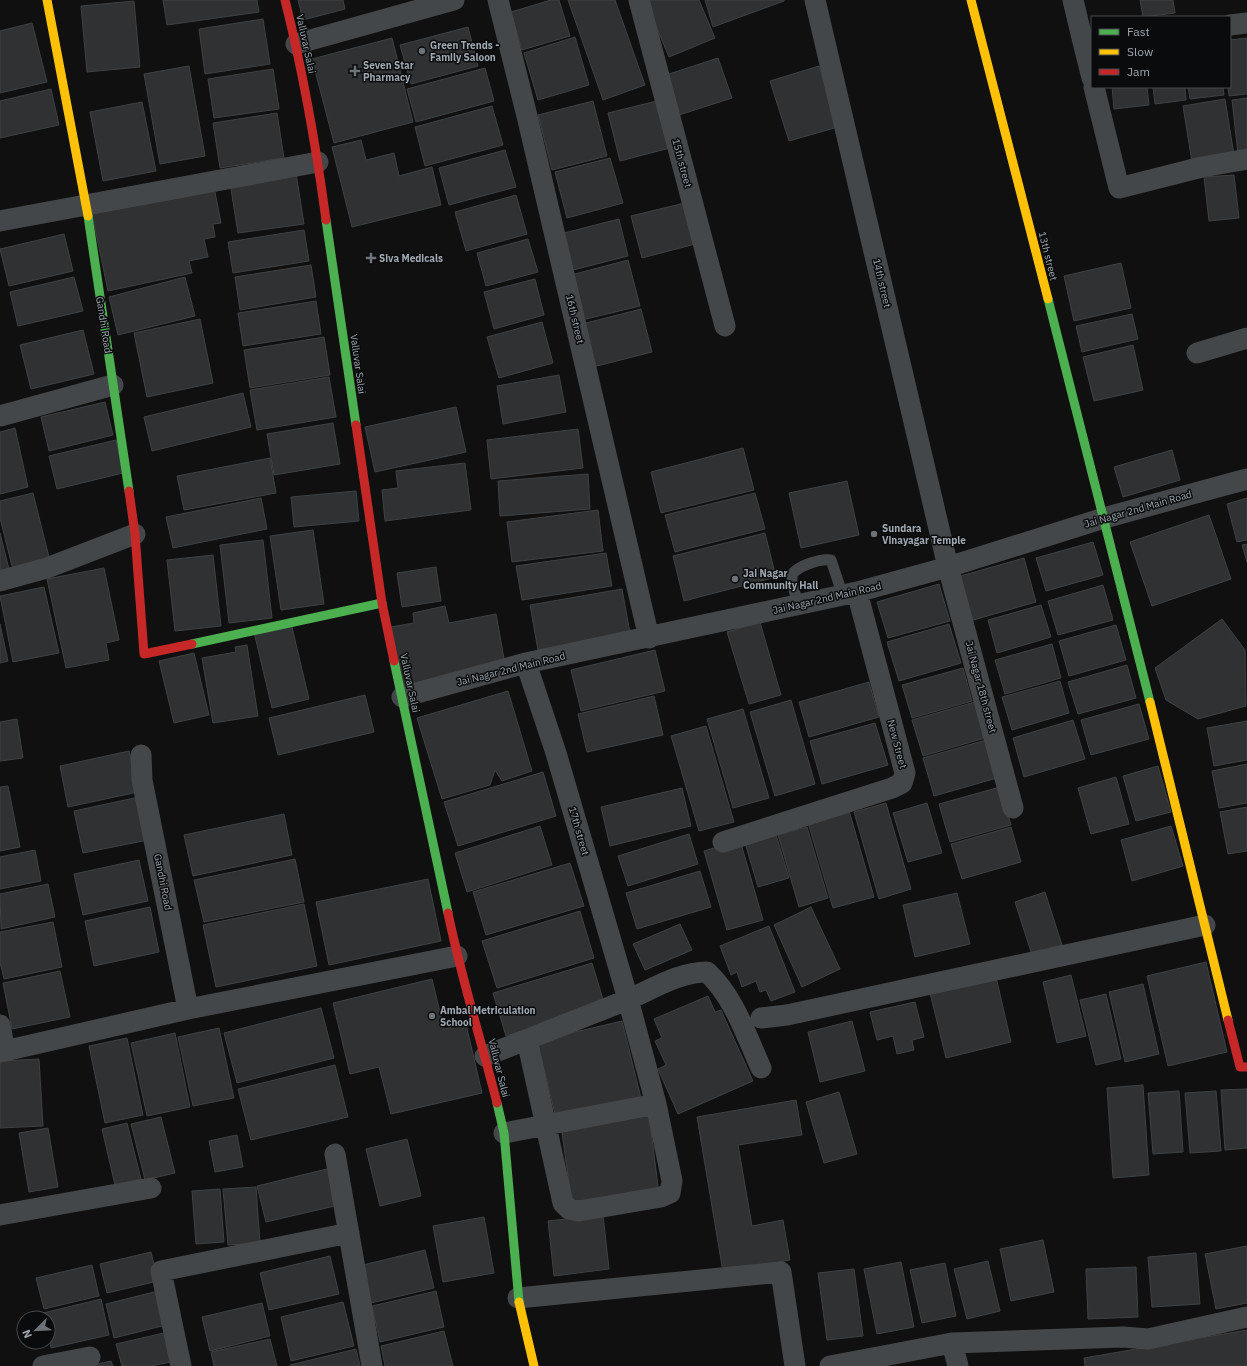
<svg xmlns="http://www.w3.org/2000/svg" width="1247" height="1366" font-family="'IBM Plex Sans',sans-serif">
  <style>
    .building { fill: #303133; stroke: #3e4244 }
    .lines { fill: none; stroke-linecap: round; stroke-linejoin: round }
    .lane { stroke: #444749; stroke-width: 11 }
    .street { stroke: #444749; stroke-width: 21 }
    .fast { stroke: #4caf50; stroke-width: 9 }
    .slow { stroke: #ffc107; stroke-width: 9 }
    .jam { stroke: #c62828; stroke-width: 9 }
    .poi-dot { fill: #6e7379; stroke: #0a0b0c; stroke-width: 1.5 }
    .labels { text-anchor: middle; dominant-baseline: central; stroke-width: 3; stroke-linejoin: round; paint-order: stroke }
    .street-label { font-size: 10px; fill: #a0a9b2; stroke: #0a0b0c }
    .poi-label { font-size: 10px; font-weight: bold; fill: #a0a9b2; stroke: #0a0b0c; text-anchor: start }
  </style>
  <rect width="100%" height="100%" fill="#101010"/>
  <path class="building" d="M163,0H257L259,12L167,25Z
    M298,0H343L345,9L303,20Z
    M551,0H559L570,36L522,50L511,12Z
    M568,0H615L645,85L603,100Z
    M645,0H699L715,38L669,57Z
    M705,0H784V1L713,27Z
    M1140,0H1173L1175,13L1143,17Z
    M134,1L140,67L87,72L81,6Z
    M263,19L270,64L205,74L199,29Z
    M32,23L47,82L0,93V31Z
    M468,27L478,66L411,84L400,45Z
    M575,37L589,85L538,100L524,53Z
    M392,38L413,122L334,143L312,59Z
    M1247,38V94L1229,96L1228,87H1230V40Z
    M718,58L732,98L679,115L666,75Z
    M189,66L205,156L160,164L144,74Z
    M819,66L838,127L789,141L770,81Z
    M485,68L494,101L416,122L407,89Z
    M273,69L279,109L214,118L208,79Z
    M1112,87H1147L1149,105L1114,109Z
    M1153,87H1185L1186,100L1155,104Z
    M1188,87H1223L1224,95L1190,99Z
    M51,89L59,125L0,138V101Z
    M1247,98V154H1238L1232,100Z
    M1225,99L1234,155L1192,162L1183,106Z
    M593,101L607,156L552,170L538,115Z
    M657,101L670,148L620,161L608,113Z
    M142,102L156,171L103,181L90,112Z
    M492,106L503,145L425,166L415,127Z
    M277,113L284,158L220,168L213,123Z
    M361,140L366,160L394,153L399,176L432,167L441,205L352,227L332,147Z
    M505,150L516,187L449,205L439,168Z
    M610,158L623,203L567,218L555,172Z
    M296,173L304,224L238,233L230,183Z
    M1234,175L1239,218L1209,221L1204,177Z
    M214,187L221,223L213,224L215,237L204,239L208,257L189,261L192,273L108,291L92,214Z
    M516,195L527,234L466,251L455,212Z
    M689,202L699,243L642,258L631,216Z
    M619,219L628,256L573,270L564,233Z
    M304,230L309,261L233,273L228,242Z
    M64,234L73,271L9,286L0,249Z
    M528,239L538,272L486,286L477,253Z
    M628,260L640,306L582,320L571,275Z
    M1121,263L1131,308L1074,321L1064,276Z
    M311,265L316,297L240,310L235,277Z
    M74,277L83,311L18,326L10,292Z
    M185,277L195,316L118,335L109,297Z
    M535,279L544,315L494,329L484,292Z
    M316,301L321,334L243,346L238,313Z
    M641,309L652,352L593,367L582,324Z
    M1132,314L1138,339L1082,352L1076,326Z
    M200,319L213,383L147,397L134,333Z
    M542,322L553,363L499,378L487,337Z
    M83,330L94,374L31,389L20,345Z
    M324,337L330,375L250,388L244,350Z
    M1133,345L1143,390L1094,401L1083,357Z
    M559,375L566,412L503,424L497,386Z
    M329,377L336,417L257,430L250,390Z
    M243,393L251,427L152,451L144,417Z
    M105,402L113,435L49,451L41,417Z
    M456,407L466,452L375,472L365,427Z
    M333,423L340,464L274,475L267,434Z
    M15,428L28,487L0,494V432Z
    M578,429L583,468L491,479L487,440Z
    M116,440L123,473L57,489L49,456Z
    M743,448L754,490L661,513L651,472Z
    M1172,450L1180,480L1123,497L1114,467Z
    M270,458L276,493L184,510L177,476Z
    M465,463L471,510L385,521L382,490L398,488L396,471Z
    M588,474L590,509L500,516L498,481Z
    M847,481L859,535L801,548L789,493Z
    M356,491L359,521L294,527L291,497Z
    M33,493L50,561L13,570L0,518V501Z
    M755,493L765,529L675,552L665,515Z
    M261,498L267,529L173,548L166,517Z
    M1247,498V540L1237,542L1227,504Z
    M598,510L603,551L512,562L507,522Z
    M1209,515L1231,579L1152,606L1130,542Z
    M313,530L324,604L281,610L270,536Z
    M0,533L10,573L0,575Z
    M765,533L776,577L684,601L673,556Z
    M263,540L272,618L229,623L220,545Z
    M1093,542L1103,575L1046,591L1036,558Z
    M1247,544V562L1242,545Z
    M606,553L612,586L522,600L516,566Z
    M213,555L221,626L175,631L167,560Z
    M1024,558L1036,602L970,621L957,577Z
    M436,567L441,601L402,607L397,573Z
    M104,568L119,640L106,643L109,660L66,668L47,579Z
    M939,584L950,621L888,638L877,602Z
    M1103,585L1113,620L1058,635L1048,601Z
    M44,587L59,653L13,662L0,596Z
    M622,589L630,633L538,650L530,605Z
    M1041,605L1051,637L997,653L988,620Z
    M445,606L449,623L496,614L505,664L402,686L391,627L414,623L413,613Z
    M1222,619L1245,650L1246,706L1198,719L1166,700L1155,668Z
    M760,622L781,695L749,704L727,632Z
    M291,623L309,699L272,708L254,632Z
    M0,624L8,661L0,663Z
    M949,624L961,663L899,681L887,642Z
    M1116,625L1126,660L1069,676L1059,641Z
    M1052,644L1061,678L1005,694L995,660Z
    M247,645L258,716L213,723L202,658L236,652L235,647Z
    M655,650L665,691L581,711L571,670Z
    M194,653L209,715L174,723L159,661Z
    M1127,665L1136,698L1078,714L1068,682Z
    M963,668L972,701L912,718L902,685Z
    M1060,681L1069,713L1012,730L1002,697Z
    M869,682L879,717L809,737L799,702Z
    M508,691L532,771L502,781L495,770L490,785L442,799L417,718Z
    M365,695L374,732L278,755L269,718Z
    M654,696L663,735L587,752L578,714Z
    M791,700L815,784L775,796L750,712Z
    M975,702L985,738L923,756L912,720Z
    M1139,704L1149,739L1091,755L1081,720Z
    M743,709L769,798L733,808L707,719Z
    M17,719L23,758L0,761V722Z
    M1073,720L1085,759L1024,777L1013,738Z
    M1247,721V760L1214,766L1207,728Z
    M875,723L888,765L822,784L810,741Z
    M706,726L734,822L699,831L671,736Z
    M986,740L997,778L934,796L923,758Z
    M129,751L138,792L68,807L60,766Z
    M1247,764V803L1219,808L1212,771Z
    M1158,766L1171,812L1136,821L1123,776Z
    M543,772L556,816L458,846L444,802Z
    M1116,777L1129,824L1091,834L1078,788Z
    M8,786L20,847L0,851V787Z
    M1000,787L1011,825L950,842L939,804Z
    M682,788L691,826L610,846L601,807Z
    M139,797L148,840L83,853L74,811Z
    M886,803L911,889L879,899L854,812Z
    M927,803L942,853L908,862L893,813Z
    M848,807L874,897L833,908L807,819Z
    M1247,807V851L1228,854L1220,812Z
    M284,814L292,855L193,876L184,835Z
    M540,826L552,865L467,892L455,853Z
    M1171,826L1183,866L1132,881L1121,840Z
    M807,827L828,898L799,907L778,835Z
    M1011,827L1021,862L962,879L951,844Z
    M774,828L789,878L758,887L743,836Z
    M689,834L698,864L628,886L618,856Z
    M740,840L763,920L727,930L704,851Z
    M35,850L41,881L0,889V857Z
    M295,859L304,902L204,922L194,880Z
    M139,860L148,901L83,915L74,874Z
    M570,863L584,906L486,935L473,892Z
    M700,871L711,907L637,929L626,893Z
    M428,879L441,941L329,965L316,902Z
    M48,884L55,917L1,929L0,894Z
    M1045,892L1062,945L1032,955L1015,902Z
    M957,893L970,944L915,957L903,905Z
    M304,904L317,966L216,987L203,925Z
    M150,907L159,952L94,966L85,921Z
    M811,907L840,969L802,987L774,925Z
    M580,911L594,958L497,988L482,941Z
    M53,922L62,967L4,979L0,962V932Z
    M680,924L692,950L645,970L633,944Z
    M769,926L795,992L771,1001L766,990L760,992L756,981L742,987L737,972L731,975L720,946Z
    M1206,962L1227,1052L1168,1066L1147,976Z
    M592,963L605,1006L506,1036L493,993Z
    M60,971L70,1017L12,1029L3,983Z
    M1071,975L1086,1036L1057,1043L1043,982Z
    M996,977L1011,1042L946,1058L930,993Z
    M432,979L444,1029L466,1024L482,1093L391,1114L379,1067L350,1074L333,1003Z
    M1143,984L1159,1054L1125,1062L1109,992Z
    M1106,994L1121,1059L1096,1065L1080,1000Z
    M708,996L715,1012L721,1010L753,1081L678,1114L658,1069L666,1065L655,1041L662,1038L654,1019Z
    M915,1002L924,1037L912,1040L914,1050L897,1054L893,1036L877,1040L870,1012Z
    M321,1008L334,1058L237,1083L224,1033Z
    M622,1021L642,1102L557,1122L537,1041Z
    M852,1021L865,1071L820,1082L808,1032Z
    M219,1028L234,1098L193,1106L178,1037Z
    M175,1033L190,1107L147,1116L131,1043Z
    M127,1038L143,1115L105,1123L89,1046Z
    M39,1059L43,1126L0,1128V1061Z
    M335,1065L348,1117L251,1140L238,1089Z
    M1143,1085L1149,1175L1113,1178L1107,1088Z
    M1247,1089V1148L1225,1150L1221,1090Z
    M1179,1091L1183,1152L1153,1154L1148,1093Z
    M1216,1091L1221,1151L1190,1153L1185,1093Z
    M839,1092L857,1154L824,1163L806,1102Z
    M796,1100L802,1135L738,1145L752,1226L783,1220L790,1260L723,1272L697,1117Z
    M649,1115L659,1194L572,1205L561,1126Z
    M161,1117L175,1173L145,1180L131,1124Z
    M127,1123L141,1179L115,1185L102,1129Z
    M48,1128L58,1187L29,1192L19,1133Z
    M237,1135L243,1167L215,1172L209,1141Z
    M407,1139L421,1196L380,1206L366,1149Z
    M331,1168L339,1205L266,1222L257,1186Z
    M256,1187L260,1243L228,1245L223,1189Z
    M220,1189L224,1242L196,1244L192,1191Z
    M603,1215L609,1269L554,1276L548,1221Z
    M484,1217L494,1273L443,1282L433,1226Z
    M1043,1240L1054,1292L1011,1301L1000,1249Z
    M1247,1246V1303L1216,1309L1205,1254Z
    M425,1250L434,1288L371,1303L363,1265Z
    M151,1252L158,1281L107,1293L100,1264Z
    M1196,1253L1200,1304L1152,1307L1148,1257Z
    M330,1256L339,1294L269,1310L260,1273Z
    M988,1261L1000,1311L967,1319L954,1269Z
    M901,1262L914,1327L877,1334L864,1269Z
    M945,1263L956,1316L922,1323L910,1270Z
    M92,1265L99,1296L44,1309L36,1278Z
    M1136,1267L1138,1317L1088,1319L1086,1269Z
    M854,1269L863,1336L827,1340L818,1273Z
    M158,1291L166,1325L114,1338L106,1304Z
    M436,1291L444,1327L380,1342L372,1306Z
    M101,1299L109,1335L51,1348L48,1334V1318H44L43,1313Z
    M343,1302L354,1346L291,1361L281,1317Z
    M262,1303L270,1336L210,1351L202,1317Z
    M1247,1330V1366H1085L1084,1358Z
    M444,1331L453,1366H385L381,1346Z
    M168,1332L175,1361L152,1366H122L116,1344Z
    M270,1339L277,1366H214L211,1352Z
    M356,1349L360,1366H290V1365Z
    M111,1361L113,1366H88Z"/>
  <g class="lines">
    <path class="lane" d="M798,605L792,582V574C799,566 820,558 831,560L843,596"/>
    <path class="street" d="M498,0L527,116L649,638
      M639,0L725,326
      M815,0L948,567L1013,808
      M1073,0L1083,42L1092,41
      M1230,25L1247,23
      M1083,42L1092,78
      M296,44L454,0
      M1094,87L1119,188L1202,167L1247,159
      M0,221L318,162
      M1197,353L1247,338
      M0,416L113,385
      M0,581L47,568L135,534
      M526,663L556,753L628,999L656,1104L672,1181L670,1193L661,1197L579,1211L569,1209L563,1203L527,1040
      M402,697L526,663L857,592L948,567L1104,518L1247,479
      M141,755L142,780L188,1009
      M723,842L892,788L902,783L905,773L857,592
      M761,1018L787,1015L1205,925
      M0,1025L5,1051
      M0,1052L188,1009L457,956
      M485,1056C532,1037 580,1019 627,1000C653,989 679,972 707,972C734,997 746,1035 761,1068
      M504,1133L656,1104
      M335,1154L372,1366
      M0,1215L151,1188
      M518,1298L781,1272L795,1366
      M952,1343L958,1366
      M43,1366L90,1357
      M181,1366L161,1271L349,1233
      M830,1366L952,1343L1123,1337L1148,1339L1247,1317"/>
    <path class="fast" d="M88,216L129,491
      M326,220L356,425
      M1048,299L1150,702
      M192,644L382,603
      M394,661L448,913
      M497,1103L504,1133L519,1302"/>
    <path class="slow" d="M47,0L88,216
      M971,0L1048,299
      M1150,702L1228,1020
      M519,1302L534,1366"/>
    <path class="jam" d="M285,0C303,72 316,146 326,220
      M356,425L382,603L394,661
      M129,491L135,534L144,654L192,644
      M448,913C461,977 481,1040 497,1103
      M1228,1020L1240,1067H1247"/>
  </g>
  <g class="poi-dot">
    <circle cx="422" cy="51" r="4"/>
    <path d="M353 65h4v4h4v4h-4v4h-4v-4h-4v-4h4z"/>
    <path d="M369 252h4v4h4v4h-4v4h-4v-4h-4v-4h4z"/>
    <circle cx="874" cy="534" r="4"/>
    <circle cx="735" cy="579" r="4"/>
    <circle cx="432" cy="1016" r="4"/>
  </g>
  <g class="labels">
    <g class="street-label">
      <text transform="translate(306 44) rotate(78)">Valluvar Salai</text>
      <text transform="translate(682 163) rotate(75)">15th street</text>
      <text transform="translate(1048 256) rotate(76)">13th street</text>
      <text transform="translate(882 283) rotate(77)">14th street</text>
      <text transform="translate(575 319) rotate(77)">16th street</text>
      <text transform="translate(104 325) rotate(81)">Gandhi Road</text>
      <text transform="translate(358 364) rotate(82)">Valluvar Salai</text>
      <text transform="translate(1138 509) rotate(-16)">Jai Nagar 2nd Main Road</text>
      <text transform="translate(827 598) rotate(-13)">Jai Nagar 2nd Main Road</text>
      <text transform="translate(511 669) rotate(-14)">Jai Nagar 2nd Main Road</text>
      <text transform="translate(410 683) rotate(78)">Valluvar Salai</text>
      <text transform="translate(981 687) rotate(75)">Jai Nagar 18th street</text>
      <text transform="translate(897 744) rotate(75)">New Street</text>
      <text transform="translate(579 831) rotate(74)">17th street</text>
      <text transform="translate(163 882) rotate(79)">Gandhi Road</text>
      <text transform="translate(499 1068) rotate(76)">Valluvar Salai</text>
    </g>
    <g class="poi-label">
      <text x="430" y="45">Green Trends -<tspan x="430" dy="12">Family Saloon</tspan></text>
      <text x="363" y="65">Seven Star<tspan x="363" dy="12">Pharmacy</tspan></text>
      <text x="379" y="258">Siva Medicals</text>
      <text x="882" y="528">Sundara<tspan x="882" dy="12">Vinayagar Temple</tspan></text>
      <text x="743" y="573">Jai Nagar<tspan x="743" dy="12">Community Hall</tspan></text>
      <text x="440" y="1010">Ambal Metriculation<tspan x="440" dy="12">School</tspan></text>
    </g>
  </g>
  <rect x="1091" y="16" width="140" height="72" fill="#0a0b0c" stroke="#464a4e"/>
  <rect x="1099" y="29" width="20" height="6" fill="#4caf50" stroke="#464a4e"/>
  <text x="1127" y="36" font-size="12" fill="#a0a9b2">Fast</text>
  <rect x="1099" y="49" width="20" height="6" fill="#ffc107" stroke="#464a4e"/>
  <text x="1127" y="56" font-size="12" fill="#a0a9b2">Slow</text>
  <rect x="1099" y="69" width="20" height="6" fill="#c62828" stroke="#464a4e"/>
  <text x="1127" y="76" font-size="12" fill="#a0a9b2">Jam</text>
  <g transform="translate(36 1330) rotate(246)"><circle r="19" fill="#0a0b0c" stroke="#464a4e"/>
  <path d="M0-3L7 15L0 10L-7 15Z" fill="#6e7379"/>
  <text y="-6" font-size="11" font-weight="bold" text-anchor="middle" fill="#a0a9b2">N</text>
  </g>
</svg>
